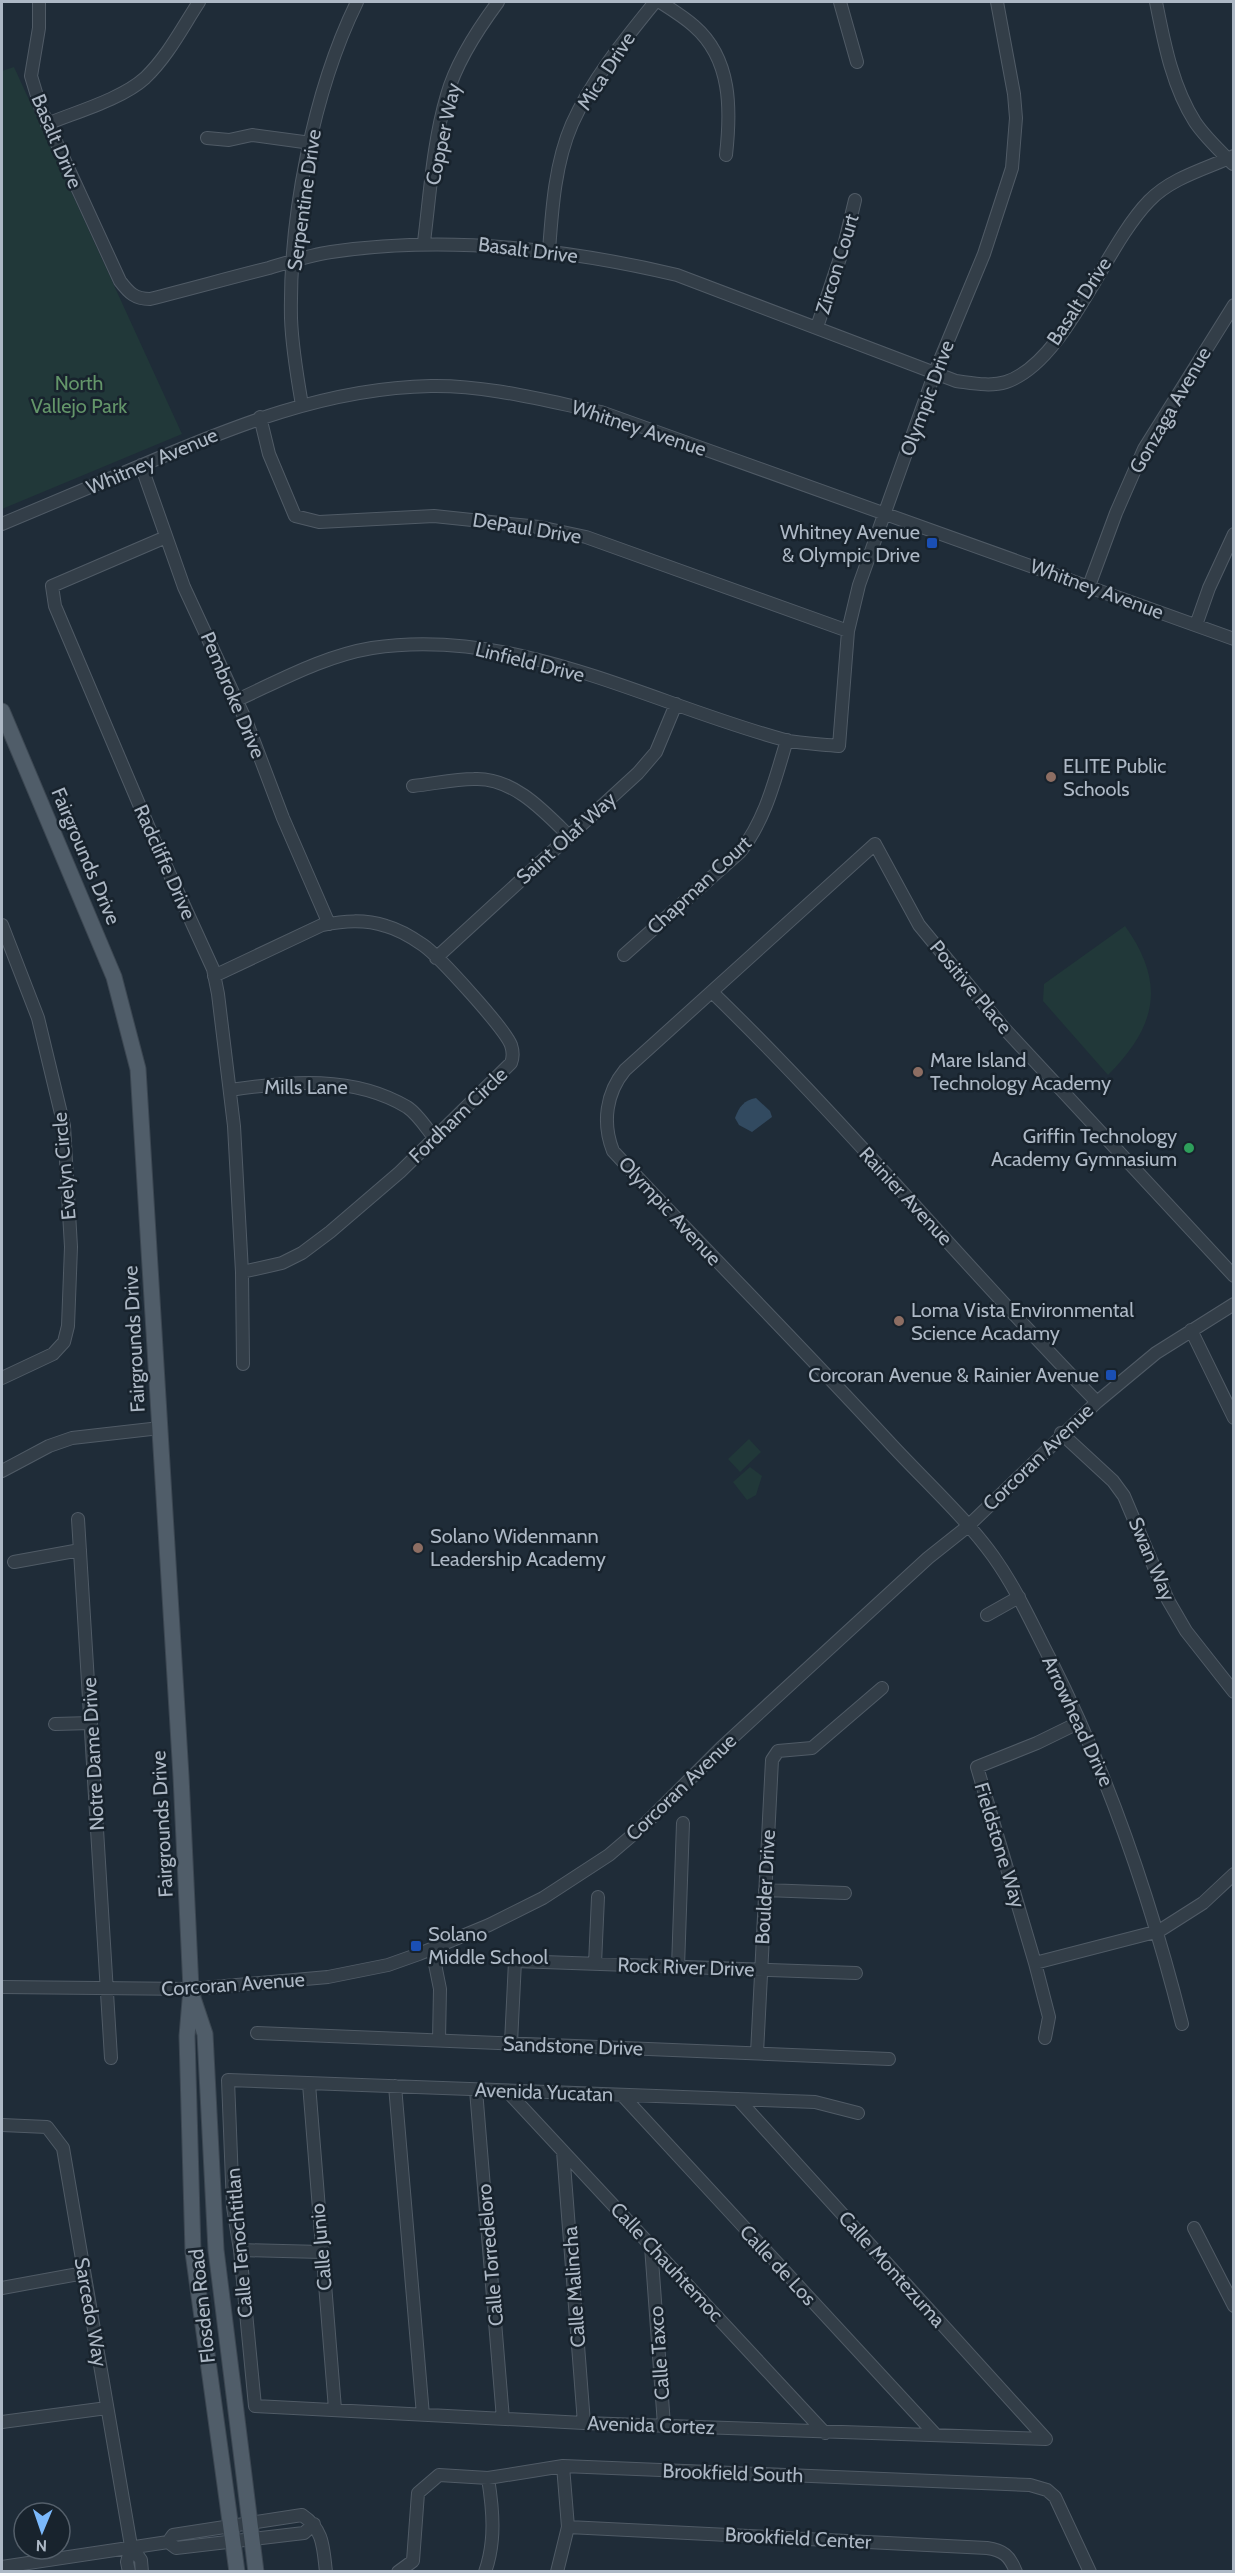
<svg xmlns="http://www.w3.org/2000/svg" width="1235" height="2573" font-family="Cabin,sans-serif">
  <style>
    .green { fill: #213839 }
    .water { fill: #324a60 }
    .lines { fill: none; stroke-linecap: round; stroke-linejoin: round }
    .minor-casing { stroke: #505b66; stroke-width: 14 }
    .major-casing { stroke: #3c4752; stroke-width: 17 }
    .minor { stroke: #333e48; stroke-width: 12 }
    .major { stroke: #505d69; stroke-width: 15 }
    .transit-dot { fill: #1a4fb4; stroke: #18232d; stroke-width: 2 }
    .education-dot { fill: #8d6e63; stroke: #18232d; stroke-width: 2 }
    .leisure-dot { fill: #2e9e5b; stroke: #18232d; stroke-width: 2 }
    .labels { text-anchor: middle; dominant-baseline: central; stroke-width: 5; stroke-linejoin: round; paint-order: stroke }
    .street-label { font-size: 20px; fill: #adb8c5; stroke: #18232d }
    .park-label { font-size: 20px; fill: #64966a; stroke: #18232d }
    .poi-label { font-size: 20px; fill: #adb8c5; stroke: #18232d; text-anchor: start }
  </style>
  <rect width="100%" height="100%" fill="#1f2c38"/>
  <path class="green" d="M14,67L182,434L2,509V71Z
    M1125,926C1166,983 1157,1026 1108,1075L1043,1001L1044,984Z
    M749,1439L761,1452L740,1472L728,1459Z
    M750,1467L762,1476L756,1495L747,1500L733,1482Z"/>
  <path class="water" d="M756,1098L770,1111L772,1117L752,1132L739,1125L735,1118C739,1107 744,1100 756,1098Z"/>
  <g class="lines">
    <defs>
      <path id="minor" d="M39,2V28L31,76L41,109L120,281C129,293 135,299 150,299C190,289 229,278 269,268C289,262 310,255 331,252C447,235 563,248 677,275L956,381C972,383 990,387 1006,382C1066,362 1104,247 1149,201C1171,178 1205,169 1234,156
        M660,2C671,9 684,17 694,26C732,59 731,110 726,155
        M840,2L857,62
        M1156,2C1164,42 1172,86 1195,122C1205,137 1220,151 1233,164
        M47,124C76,112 122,99 145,78C168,56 182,28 199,2
        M207,138L229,140L252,135L311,143
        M424,242C430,194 433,142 447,95C456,63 478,29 498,2
        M549,251C552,209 555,163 572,124C592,79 625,39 655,2
        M817,327L844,246L855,200
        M302,405C297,376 292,348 291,318C289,218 313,92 357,2
        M260,417L269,454L295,516L319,522L434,516L539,527L586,537L848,631
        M141,465L184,587L247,723L283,818L329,924
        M2,524C48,505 94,485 140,466C234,426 327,388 431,386C488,385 546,401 601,412L1234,639
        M166,537L52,586L55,606L155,842L213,969L218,994L234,1126L242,1272L243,1364
        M1089,586L1116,513L1144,449L1234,305
        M1196,625L1209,588L1234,534
        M237,700C281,680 324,656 372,648C516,626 650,704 785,740C802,744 822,744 839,746L848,631L859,585L935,372L984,254L1012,168L1016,118L1014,94L997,2
        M413,786C433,784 454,779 474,779C512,777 543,810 568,835
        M2,925L38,1018L64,1126L71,1247L68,1326L64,1342L53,1354L2,1378
        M624,955L740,852C766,819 775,779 787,740
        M436,958L638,773L656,752L676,704
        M214,976L322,925C344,921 364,919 386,926C397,929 413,938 423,945C439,956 505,1029 511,1045C513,1051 513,1058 511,1063L400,1172L330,1232L302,1253L282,1263L242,1272
        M713,993C847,1123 966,1268 1097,1402
        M230,1090C290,1081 353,1075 407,1107C418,1114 427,1129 435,1139
        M1191,1330L1234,1418
        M1061,1433L1113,1481L1124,1496L1168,1600L1186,1631L1234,1692
        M2,1471L49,1446L72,1438L160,1428
        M78,1519L111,2058
        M14,1562L80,1550
        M987,1615L1019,1597
        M55,1724L91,1723
        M765,1890L845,1893
        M432,1949L440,1989L439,2040
        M1035,1963L1159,1931L1203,1903L1234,1874
        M595,1964L598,1897
        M678,1967L683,1823
        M2,1987L191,1989L328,1977L388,1965L419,1954L489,1925L543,1898L609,1855L643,1826L721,1748L928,1558L967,1527L1097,1402L1156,1353L1234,1304
        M1182,2024C1150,1897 1109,1776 1050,1659C1032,1624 1016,1588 993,1556C965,1517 922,1478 889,1442C798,1343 704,1249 613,1151C602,1123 606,1093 625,1070L875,844L919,925L1003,1027L1234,1276
        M257,2033L889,2059
        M1045,2038L1049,2017L1035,1963L977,1767L1037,1743L1080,1722
        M511,2043L515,1961L856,1973
        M757,2053L772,1760L778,1751L812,1748L882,1688
        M309,2084L335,2409
        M395,2086L423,2415
        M476,2090L503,2419
        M508,2092L825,2433
        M622,2095L935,2434
        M738,2099L1046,2439
        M858,2113L815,2102L228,2080L233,2207L240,2250L255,2406L584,2423L1046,2439
        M2,2125L47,2127L63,2148L131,2546L127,2562L129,2572
        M563,2151L584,2423
        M1194,2228L1234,2306
        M651,2246L664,2425
        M240,2250L322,2252
        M2,2288L84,2273
        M2,2422L107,2408
        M568,2527L987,2548C1003,2550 1010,2556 1016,2572
        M168,2542L176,2548L304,2533L314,2524
        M131,2546L141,2560L142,2572
        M2,2567L168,2542L173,2535L302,2515C324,2530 323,2547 326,2572
        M398,2572L413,2561L418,2493L439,2475L488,2478L563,2466L1030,2485L1047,2490L1055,2497L1090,2572
        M485,2572C496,2541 493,2510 488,2478
        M557,2572L568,2527L563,2466"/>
      <path id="major" d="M2,711L114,977L138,1069L181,1776L191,1989L187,2036L193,2252L237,2572
        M193,1998L205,2034L216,2250L256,2572"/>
    </defs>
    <use href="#minor" class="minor-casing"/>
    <use href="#major" class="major-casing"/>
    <use href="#minor" class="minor"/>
    <use href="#major" class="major"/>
  </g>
  <g class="transit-dot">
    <rect x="926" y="537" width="12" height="12" rx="3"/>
    <rect x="1105" y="1369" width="12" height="12" rx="3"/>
    <rect x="410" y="1940" width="12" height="12" rx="3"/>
  </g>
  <g class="education-dot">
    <circle cx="1051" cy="777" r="6"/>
    <circle cx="918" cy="1072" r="6"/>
    <circle cx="899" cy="1321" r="6"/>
    <circle cx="418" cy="1548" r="6"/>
  </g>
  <circle class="leisure-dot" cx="1189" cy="1148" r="6"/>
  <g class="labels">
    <g class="street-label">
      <text transform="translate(606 71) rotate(-57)">Mica Drive</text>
      <text transform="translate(443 134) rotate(-78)">Copper Way</text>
      <text transform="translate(57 141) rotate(67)">Basalt Drive</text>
      <text transform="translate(304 200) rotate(-82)">Serpentine Drive</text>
      <text transform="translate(528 250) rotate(7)">Basalt Drive</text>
      <text transform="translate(837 264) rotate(-73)">Zircon Court</text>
      <text transform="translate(1079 301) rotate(-57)">Basalt Drive</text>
      <text transform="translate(927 398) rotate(-70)">Olympic Drive</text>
      <text transform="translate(1170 410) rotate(-60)">Gonzaga Avenue</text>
      <text transform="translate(639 428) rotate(18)">Whitney Avenue</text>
      <text transform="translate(152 461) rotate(-23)">Whitney Avenue</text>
      <text transform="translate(527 528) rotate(9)">DePaul Drive</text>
      <text transform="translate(1097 589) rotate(20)">Whitney Avenue</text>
      <text transform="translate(530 662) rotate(14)">Linfield Drive</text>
      <text transform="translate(233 695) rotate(67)">Pembroke Drive</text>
      <text transform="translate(566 838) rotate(-42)">Saint Olaf Way</text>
      <text transform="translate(86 856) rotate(67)">Fairgrounds Drive</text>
      <text transform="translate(165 862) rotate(66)">Radcliffe Drive</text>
      <text transform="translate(699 885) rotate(-43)">Chapman Court</text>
      <text transform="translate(971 987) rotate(50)">Positive Place</text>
      <text x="306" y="1087">Mills Lane</text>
      <text transform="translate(458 1115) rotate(-44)">Fordham Circle</text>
      <text transform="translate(64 1166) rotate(-95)">Evelyn Circle</text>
      <text transform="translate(906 1196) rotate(47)">Rainier Avenue</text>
      <text transform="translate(670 1211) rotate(47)">Olympic Avenue</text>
      <text transform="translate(134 1339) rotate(-93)">Fairgrounds Drive</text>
      <text transform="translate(1038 1457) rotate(-44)">Corcoran Avenue</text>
      <text transform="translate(1152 1559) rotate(67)">Swan Way</text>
      <text transform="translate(1078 1721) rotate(65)">Arrowhead Drive</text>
      <text transform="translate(93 1754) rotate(-93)">Notre Dame Drive</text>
      <text transform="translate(681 1787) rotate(-44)">Corcoran Avenue</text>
      <text transform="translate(162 1824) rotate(-93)">Fairgrounds Drive</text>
      <text transform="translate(1000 1845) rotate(73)">Fieldstone Way</text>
      <text transform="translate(765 1887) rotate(-87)">Boulder Drive</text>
      <text transform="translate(686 1967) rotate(2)">Rock River Drive</text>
      <text transform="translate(233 1984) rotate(-4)">Corcoran Avenue</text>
      <text transform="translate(573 2046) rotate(2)">Sandstone Drive</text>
      <text transform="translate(544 2092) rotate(2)">Avenida Yucatan</text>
      <text transform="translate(239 2243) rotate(-95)">Calle Tenochtitlan</text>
      <text transform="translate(321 2247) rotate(-95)">Calle Junio</text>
      <text transform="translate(490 2255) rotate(-95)">Calle Torredeloro</text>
      <text transform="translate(667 2262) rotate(47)">Calle Chauhtemoc</text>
      <text transform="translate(778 2265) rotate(47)">Calle de Los</text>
      <text transform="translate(892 2269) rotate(48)">Calle Montezuma</text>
      <text transform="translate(574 2287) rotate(-94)">Calle Malincha</text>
      <text transform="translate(202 2306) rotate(-96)">Flosden Road</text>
      <text transform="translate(91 2312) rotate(80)">Sarcedo Way</text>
      <text transform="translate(659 2353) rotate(-94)">Calle Taxco</text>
      <text transform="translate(651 2425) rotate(2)">Avenida Cortez</text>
      <text transform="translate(733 2473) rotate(2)">Brookfield South</text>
      <text transform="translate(798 2538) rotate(3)">Brookfield Center</text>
    </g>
    <g class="park-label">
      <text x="79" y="383">North<tspan x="79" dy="23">Vallejo Park</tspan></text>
    </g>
    <g class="poi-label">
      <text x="920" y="532" text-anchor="end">Whitney Avenue<tspan x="920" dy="23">&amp; Olympic Drive</tspan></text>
      <text x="1063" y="766">ELITE Public<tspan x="1063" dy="23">Schools</tspan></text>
      <text x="930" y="1060">Mare Island<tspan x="930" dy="23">Technology Academy</tspan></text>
      <text x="1177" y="1136" text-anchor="end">Griffin Technology<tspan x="1177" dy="23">Academy Gymnasium</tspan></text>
      <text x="911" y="1310">Loma Vista Environmental<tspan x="911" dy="23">Science Acadamy</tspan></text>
      <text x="1099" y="1375" text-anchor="end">Corcoran Avenue &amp; Rainier Avenue</text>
      <text x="430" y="1536">Solano Widenmann<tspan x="430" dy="23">Leadership Academy</tspan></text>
      <text x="428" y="1934">Solano<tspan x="428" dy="23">Middle School</tspan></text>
    </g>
  </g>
  <rect width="1235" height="2573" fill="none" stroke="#adb8c5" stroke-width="6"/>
  <g transform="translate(42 2531) rotate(182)"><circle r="28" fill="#18232d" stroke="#545f6a" stroke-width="1.5"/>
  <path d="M0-4.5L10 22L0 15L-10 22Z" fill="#7bb9fc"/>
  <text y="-9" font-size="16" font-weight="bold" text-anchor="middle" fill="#adb8c5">N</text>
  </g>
</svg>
